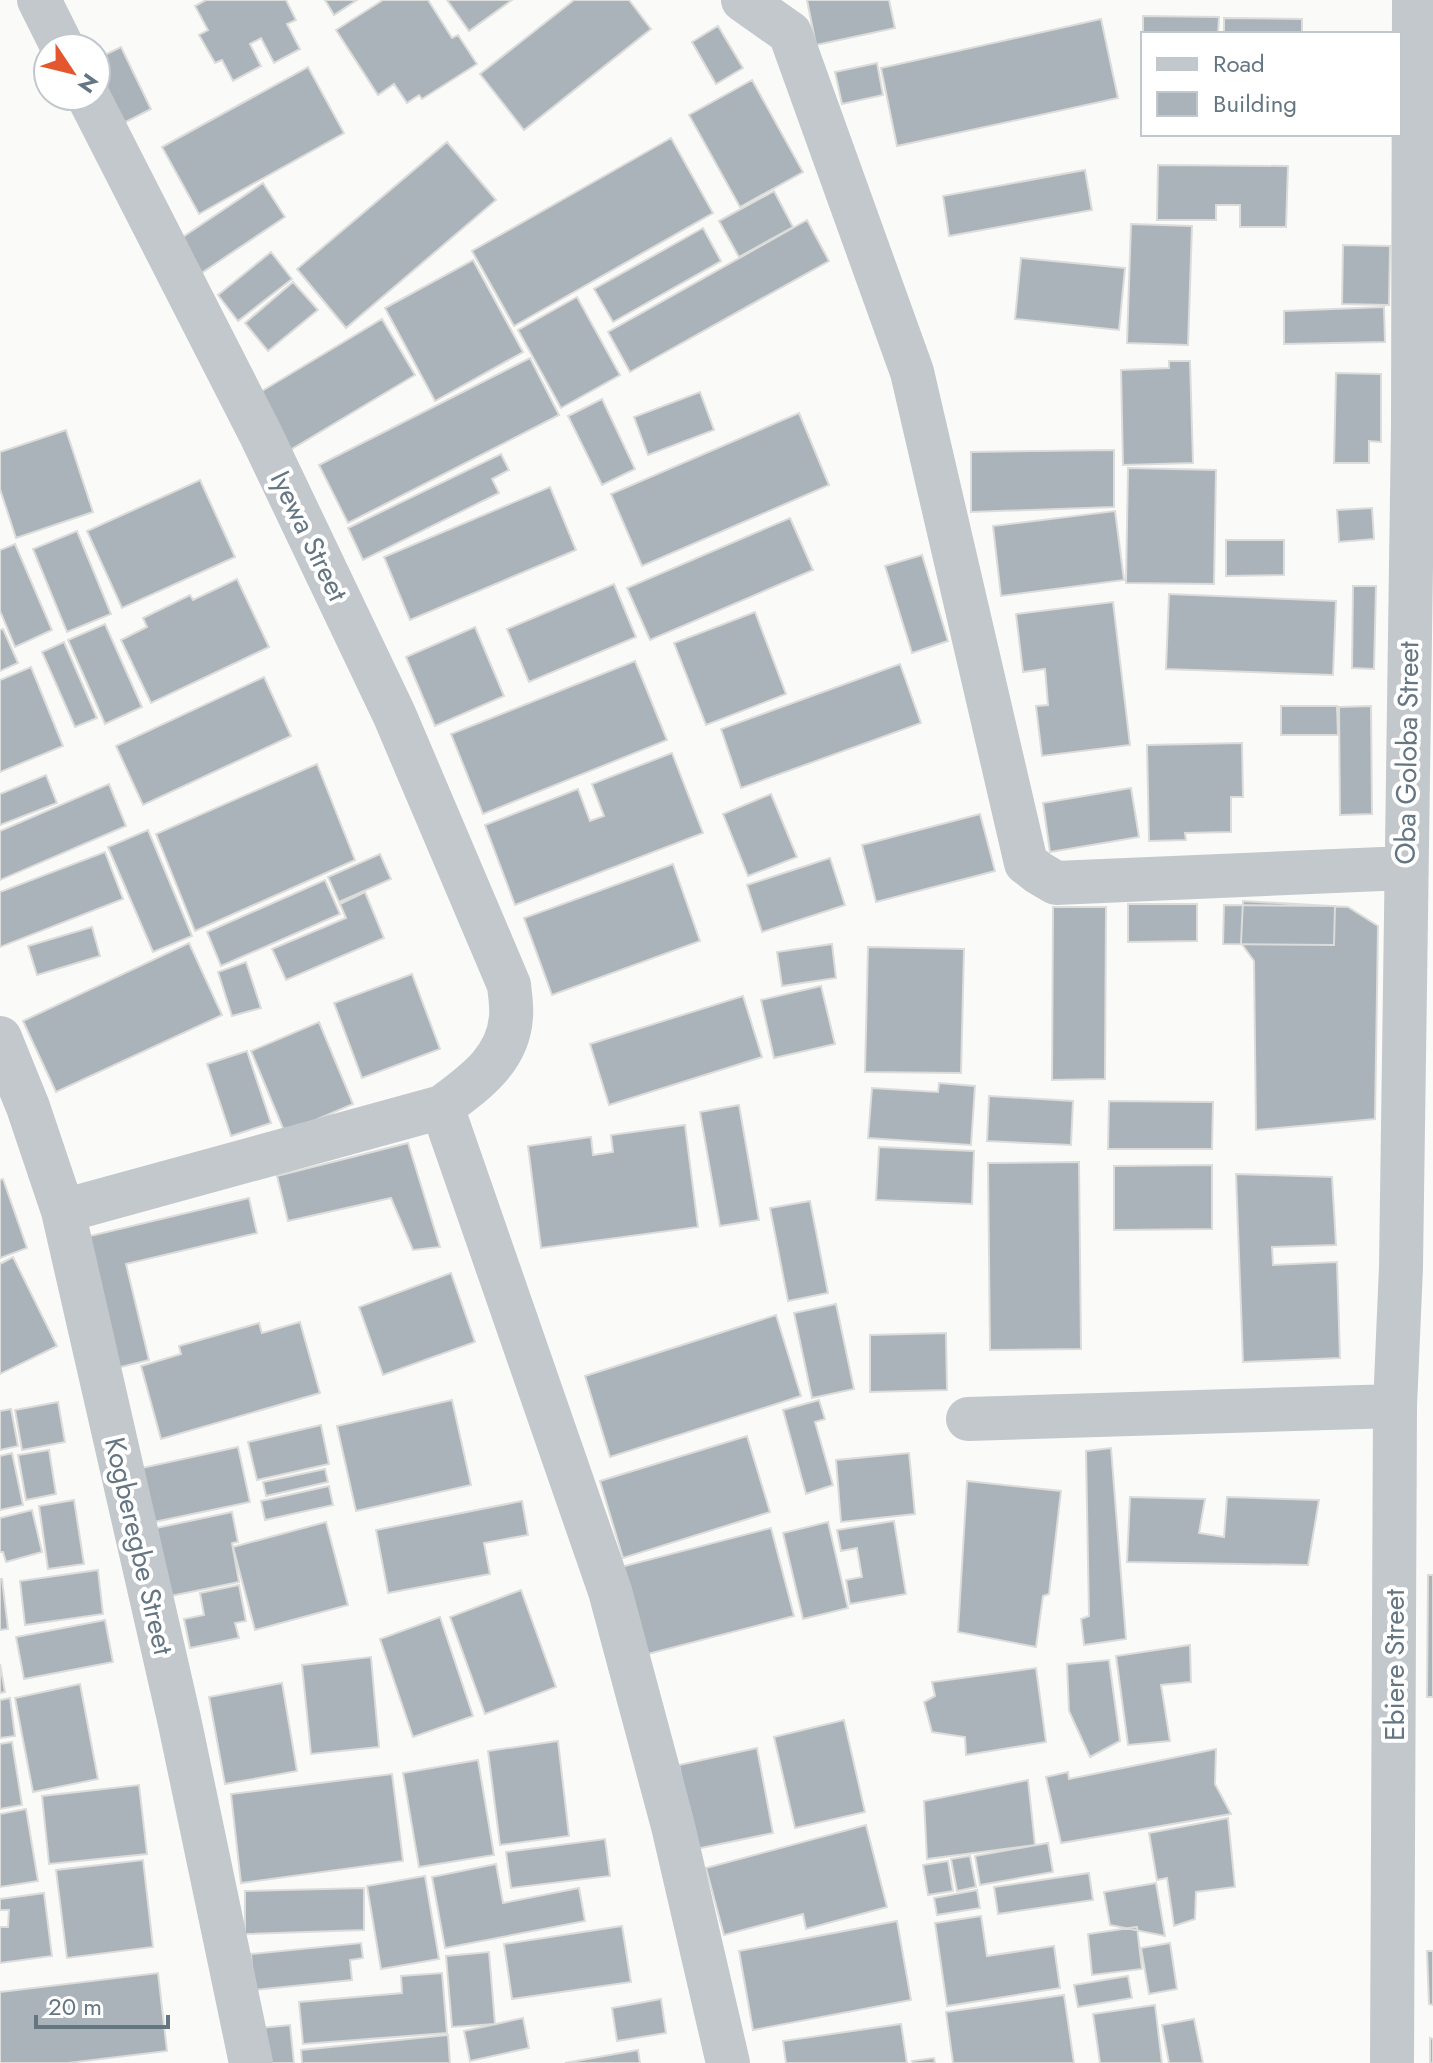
<svg xmlns="http://www.w3.org/2000/svg" width="1433" height="2063" font-family="Jost,sans-serif">
  <style>
    .building { fill: #aab3b9; stroke: #dcdcda; stroke-width: 2 }
    .lines { fill: none; stroke-linecap: round; stroke-linejoin: round }
    .street { stroke: #c3c8cc; stroke-width: 44 }
    .labels { text-anchor: middle; dominant-baseline: central; stroke-width: 8; stroke-linejoin: round; paint-order: stroke }
    .street-label { font-size: 28px; fill: #657683; stroke: #fff }
  </style>
  <rect width="100%" height="100%" fill="#fafaf8"/>
  <path class="building" d="M206,0H286L296,20L287,24L300,49L274,63L261,38L250,44L261,66L233,81L222,60L215,63L199,35L208,30L195,6Z
    M325,0H357L334,15Z
    M383,0H428L452,38L458,35L477,64L422,99L419,95L407,103L394,84L378,95L336,30Z
    M447,0H512L469,31Z
    M574,0H629L651,29L524,130L480,74Z
    M807,0H889L895,28L816,45Z
    M1143,16L1219,17L1218,34H1143Z
    M1224,18L1302,19V34H1224Z
    M1101,19L1118,98L897,146L881,68Z
    M718,26L743,68L716,84L692,42Z
    M121,47L151,109L116,127L96,88V59Z
    M877,63L883,95L842,104L835,72Z
    M308,67L344,133L199,214L162,147Z
    M752,80L803,172L740,207L689,115Z
    M671,138L713,213L514,326L472,251Z
    M447,142L496,200L346,328L297,269Z
    M1158,165L1288,166L1286,227H1240V205H1216V220H1157Z
    M1085,170L1092,210L949,236L943,196Z
    M263,183L285,217L197,276L174,243Z
    M774,191L793,227L739,257L719,221Z
    M807,220L829,261L630,372L608,332Z
    M1131,224L1192,226L1188,345L1127,343Z
    M703,228L721,261L613,322L594,289Z
    M1343,245L1390,246L1389,305L1342,304Z
    M271,252L292,279L238,321L218,295Z
    M1021,258L1125,268L1119,330L1015,319Z
    M473,260L523,352L435,401L385,308Z
    M293,282L318,310L268,351L245,323Z
    M577,297L620,375L561,408L518,330Z
    M1384,307L1385,342L1284,344V311Z
    M382,319L415,375L290,450L257,394Z
    M530,358L559,415L348,523L319,465Z
    M1169,361H1190L1193,463L1123,465L1121,370L1169,368Z
    M1336,373L1381,374V442L1369,441V463H1334Z
    M700,392L714,430L648,455L634,417Z
    M602,399L635,469L602,485L568,416Z
    M799,413L829,485L642,566L611,494Z
    M66,430L93,512L16,538L0,489V452Z
    M1114,450V507L971,512V452Z
    M501,454L509,470L492,479L499,493L363,560L348,528Z
    M1128,468L1216,470L1214,584L1126,583Z
    M200,480L235,557L122,608L87,531Z
    M550,487L576,550L410,620L384,557Z
    M1372,508L1374,539L1339,542L1337,510Z
    M1115,511L1124,580L1001,596L993,526Z
    M790,518L813,570L650,640L627,588Z
    M77,531L111,614L67,632L33,549Z
    M1226,540H1284V575L1226,576Z
    M15,544L52,630L15,647L0,611V550Z
    M922,555L948,641L912,653L885,566Z
    M237,579L269,647L151,703L121,640L147,627L143,618L190,595L193,600Z
    M614,584L636,637L529,682L507,629Z
    M1353,586H1376L1374,669L1352,668Z
    M1169,594L1336,601L1333,675L1166,669Z
    M1113,602L1130,745L1042,756L1036,706L1048,705L1045,669L1023,672L1016,614Z
    M755,612L786,694L706,725L674,643Z
    M105,624L142,707L105,724L68,640Z
    M475,627L504,696L435,726L406,657Z
    M3,629L18,663L0,671V630Z
    M64,642L97,718L75,727L42,652Z
    M635,661L667,740L483,814L451,734Z
    M900,664L921,723L741,788L721,729Z
    M31,667L63,746L0,772V680Z
    M264,677L291,736L143,805L116,746Z
    M1281,706H1337L1338,735H1281Z
    M1371,706L1372,814L1340,815L1339,707Z
    M1242,743L1243,797H1231V832L1185,833L1186,840L1149,841L1147,745Z
    M672,753L703,833L515,905L485,825L578,789L590,821L604,816L592,784Z
    M317,764L355,860L195,931L156,834Z
    M46,775L57,803L0,825V794Z
    M109,784L126,826L0,880V831Z
    M1131,788L1139,837L1050,852L1043,803Z
    M771,794L797,857L748,876L723,814Z
    M980,814L995,871L876,902L862,845Z
    M148,830L192,936L153,952L108,847Z
    M105,852L123,899L0,947V892Z
    M380,854L391,879L339,902L328,877Z
    M830,858L845,905L762,932L747,885Z
    M673,864L700,941L552,995L524,918Z
    M325,880L340,914L221,966L207,932Z
    M365,892L384,938L286,980L272,949L346,918L340,904Z
    M1243,901L1348,907L1378,926L1375,1119L1256,1130L1254,961L1241,943Z
    M1128,904H1197V941L1128,942Z
    M1224,905L1335,906L1334,945L1223,944Z
    M1053,907H1106L1105,1079L1052,1080Z
    M92,927L100,956L37,975L28,946Z
    M189,943L222,1015L56,1092L23,1021Z
    M832,944L836,978L782,986L777,952Z
    M868,947L964,949L961,1073L865,1072Z
    M246,962L261,1008L232,1016L218,972Z
    M412,974L440,1049L362,1078L334,1003Z
    M821,986L835,1044L774,1058L761,1000Z
    M743,996L762,1057L609,1105L590,1044Z
    M319,1022L353,1104L285,1133L251,1051Z
    M247,1051L271,1123L231,1136L207,1064Z
    M939,1083L975,1086L971,1145L868,1138L872,1088L938,1092Z
    M989,1096L1073,1101L1071,1145L987,1141Z
    M1109,1101L1213,1102L1212,1149H1108Z
    M739,1105L759,1220L720,1226L700,1112Z
    M685,1125L698,1227L541,1248L528,1146L591,1137L593,1155L613,1152L611,1135Z
    M408,1143L440,1247L413,1250L391,1198L288,1221L277,1176Z
    M879,1147L974,1151L972,1204L876,1200Z
    M1079,1162L1081,1349L990,1350L988,1163Z
    M1212,1165V1229L1114,1230V1166Z
    M1236,1174L1332,1177L1336,1245L1272,1247L1273,1265L1337,1262L1340,1358L1243,1362Z
    M3,1179L27,1248L0,1258V1180Z
    M249,1198L257,1233L126,1264L149,1360L117,1368L86,1237Z
    M810,1201L828,1293L788,1301L770,1208Z
    M13,1257L57,1346L0,1374V1264Z
    M451,1273L475,1342L383,1375L359,1307Z
    M836,1304L854,1389L812,1398L794,1313Z
    M776,1315L801,1396L610,1457L585,1376Z
    M300,1322L320,1393L161,1439L141,1366L181,1354L179,1346L259,1323L262,1333Z
    M946,1333L947,1390L870,1392V1335Z
    M452,1400L471,1485L356,1511L337,1426Z
    M819,1400L825,1419L815,1422L833,1485L806,1494L783,1410Z
    M58,1402L65,1442L22,1450L15,1410Z
    M11,1409L18,1446L0,1450V1411Z
    M321,1425L329,1464L257,1480L248,1442Z
    M747,1436L770,1512L623,1558L600,1481Z
    M238,1447L250,1502L154,1522L142,1468Z
    M1111,1448L1126,1639L1084,1645L1081,1619L1089,1616L1086,1451Z
    M49,1450L56,1494L26,1500L18,1455Z
    M12,1453L23,1505L0,1510V1456Z
    M909,1453L915,1514L841,1522L836,1460Z
    M325,1469L328,1482L266,1496L263,1482Z
    M967,1481L1061,1491L1049,1594L1043,1596L1036,1647L958,1632Z
    M329,1486L333,1505L265,1520L261,1501Z
    M1130,1497L1205,1499L1199,1533L1224,1537L1227,1497L1319,1500L1308,1565L1127,1562Z
    M74,1500L84,1564L48,1569L39,1506Z
    M522,1501L528,1535L484,1543L490,1574L388,1593L376,1530Z
    M32,1510L42,1552L6,1562L3,1552H0V1518Z
    M232,1512L238,1542L232,1543L239,1582L161,1598L147,1530Z
    M894,1521L906,1594L850,1604L846,1580L862,1577L857,1548L841,1551L837,1530Z
    M326,1522L348,1605L255,1630L233,1547Z
    M828,1522L848,1608L803,1619L783,1533Z
    M771,1528L794,1616L644,1655L621,1567Z
    M98,1570L103,1614L25,1625L20,1581Z
    M1428,1575H1433V1697H1427Z
    M0,1579H2L8,1629L0,1630Z
    M239,1585L246,1621L235,1623L239,1638L190,1648L184,1619L204,1615L200,1593Z
    M521,1590L556,1687L485,1714L450,1617Z
    M440,1617L473,1716L413,1737L380,1639Z
    M105,1620L113,1662L24,1679L16,1637Z
    M1190,1645L1191,1682L1161,1685L1170,1741L1128,1745L1116,1656Z
    M371,1657L379,1747L311,1754L302,1665Z
    M1109,1660L1120,1741L1090,1757L1069,1711L1067,1664Z
    M0,1664L5,1692L0,1693Z
    M1036,1668L1046,1742L966,1755L965,1737L932,1732L924,1702L935,1696L932,1682Z
    M282,1683L297,1771L225,1784L209,1697Z
    M80,1684L98,1779L33,1792L15,1698Z
    M10,1698L15,1736L0,1738V1700Z
    M844,1720L865,1812L795,1828L774,1737Z
    M558,1741L569,1836L500,1845L488,1751Z
    M12,1742L22,1805L0,1809V1744Z
    M757,1748L773,1833L696,1849L679,1765Z
    M1216,1749L1215,1784L1231,1814L1061,1843L1046,1777L1068,1772L1069,1779Z
    M478,1760L494,1855L419,1867L403,1773Z
    M392,1774L403,1861L241,1883L231,1794Z
    M1028,1780L1035,1845L927,1859L924,1801Z
    M139,1785L147,1854L49,1864L42,1796Z
    M26,1809L38,1881L0,1887V1814Z
    M1228,1818L1235,1887L1196,1892L1195,1919L1174,1926L1167,1878L1157,1880L1149,1833Z
    M866,1825L887,1907L806,1929L803,1914L724,1935L706,1868Z
    M605,1839L610,1876L511,1888L506,1852Z
    M1048,1843L1053,1872L980,1885L975,1856Z
    M970,1856L976,1887L957,1891L951,1859Z
    M143,1860L153,1947L67,1958L56,1870Z
    M948,1861L953,1891L928,1895L923,1865Z
    M496,1864L503,1903L579,1888L585,1921L445,1948L432,1877Z
    M1089,1873L1093,1900L998,1914L994,1887Z
    M425,1876L439,1959L381,1969L367,1886Z
    M1156,1883L1165,1936L1110,1925L1104,1892Z
    M364,1888V1930L245,1934V1891Z
    M977,1890L980,1908L937,1915L934,1898Z
    M44,1893L52,1956L0,1963V1927H8L9,1910H0V1899Z
    M981,1916L987,1956L1054,1946L1060,1988L947,2006L935,1923Z
    M897,1921L911,2000L753,2030L739,1951Z
    M622,1926L631,1982L512,1999L504,1944Z
    M1137,1927L1142,1969L1092,1975L1088,1934Z
    M361,1943L363,1958L350,1960L352,1980L254,1990L251,1954Z
    M1170,1943L1177,1989L1149,1994L1141,1948Z
    M1427,1951H1433V2005L1429,2004Z
    M489,1952L495,2024L452,2027L446,1956Z
    M158,1973L167,2051L68,2063H0V1992Z
    M442,1973L447,2033L303,2044L299,2002L402,1993L401,1976Z
    M1128,1976L1132,1998L1078,2007L1074,1985Z
    M1064,1995L1074,2063H953L946,2012Z
    M661,1999L666,2033L617,2041L612,2008Z
    M1155,2005L1162,2063H1100L1093,2014Z
    M523,2018L529,2048L470,2061L464,2031Z
    M1194,2019L1203,2063H1169L1162,2025Z
    M901,2024L907,2063H786L783,2041Z
    M290,2025L294,2063H265L260,2028Z
    M448,2035L450,2063H302L301,2050Z
    M1430,2038L1433,2039V2063H1430Z
    M638,2050L640,2063H565Z
    M934,2058L935,2063H913L912,2061Z"/>
  <g class="lines">
    <path class="street" d="M39,0L63,48
      M743,0L790,33L912,372L1026,863L1039,873L1056,883L1405,868
      M88,96L261,435L394,714L509,985C510,995 512,1006 511,1017C508,1060 474,1083 442,1107L610,1591L673,1826L728,2063
      M0,1038L28,1107L63,1211L179,1719L251,2063
      M63,1211L442,1107
      M968,1419L1395,1406
      M1392,2063L1395,1406L1401,1267L1413,425L1414,0"/>
  </g>
  <g class="labels">
    <g class="street-label">
      <text transform="translate(309 536) rotate(64)">Iyewa Street</text>
      <text transform="translate(1407 753) rotate(-89)">Oba Goloba Street</text>
      <text transform="translate(139 1546) rotate(77)">Kogberegbe Street</text>
      <text transform="translate(1394 1665) rotate(-90)">Ebiere Street</text>
    </g>
  </g>
  <rect x="1141" y="32" width="260" height="104" fill="#ffffff" stroke="#c1c8cd" stroke-width="2"/>
  <rect x="1157" y="58" width="40" height="12" fill="#c3c8cc" stroke="#c1c8cd" stroke-width="2"/>
  <text x="1213" y="72" font-size="24" fill="#657683">Road</text>
  <rect x="1157" y="92" width="40" height="24" fill="#aab3b9" stroke="#c1c8cd" stroke-width="2"/>
  <text x="1213" y="112" font-size="24" fill="#657683">Building</text>
  <g transform="translate(72 72) rotate(125)"><circle r="38" fill="#ffffff" stroke="#c1c8cd" stroke-width="2"/>
  <path d="M0-6L14 30L0 20L-14 30Z" fill="#e4572e"/>
  <text y="-12" font-size="22" font-weight="bold" text-anchor="middle" fill="#657683">N</text>
  </g>
  <path d="M36 2015v12h132v-12" fill="none" stroke="#657683" stroke-width="4"/>
  <text x="48" y="2015" font-size="24" fill="#657683" stroke="#ffffff" stroke-width="6" paint-order="stroke">20 m</text>
</svg>
